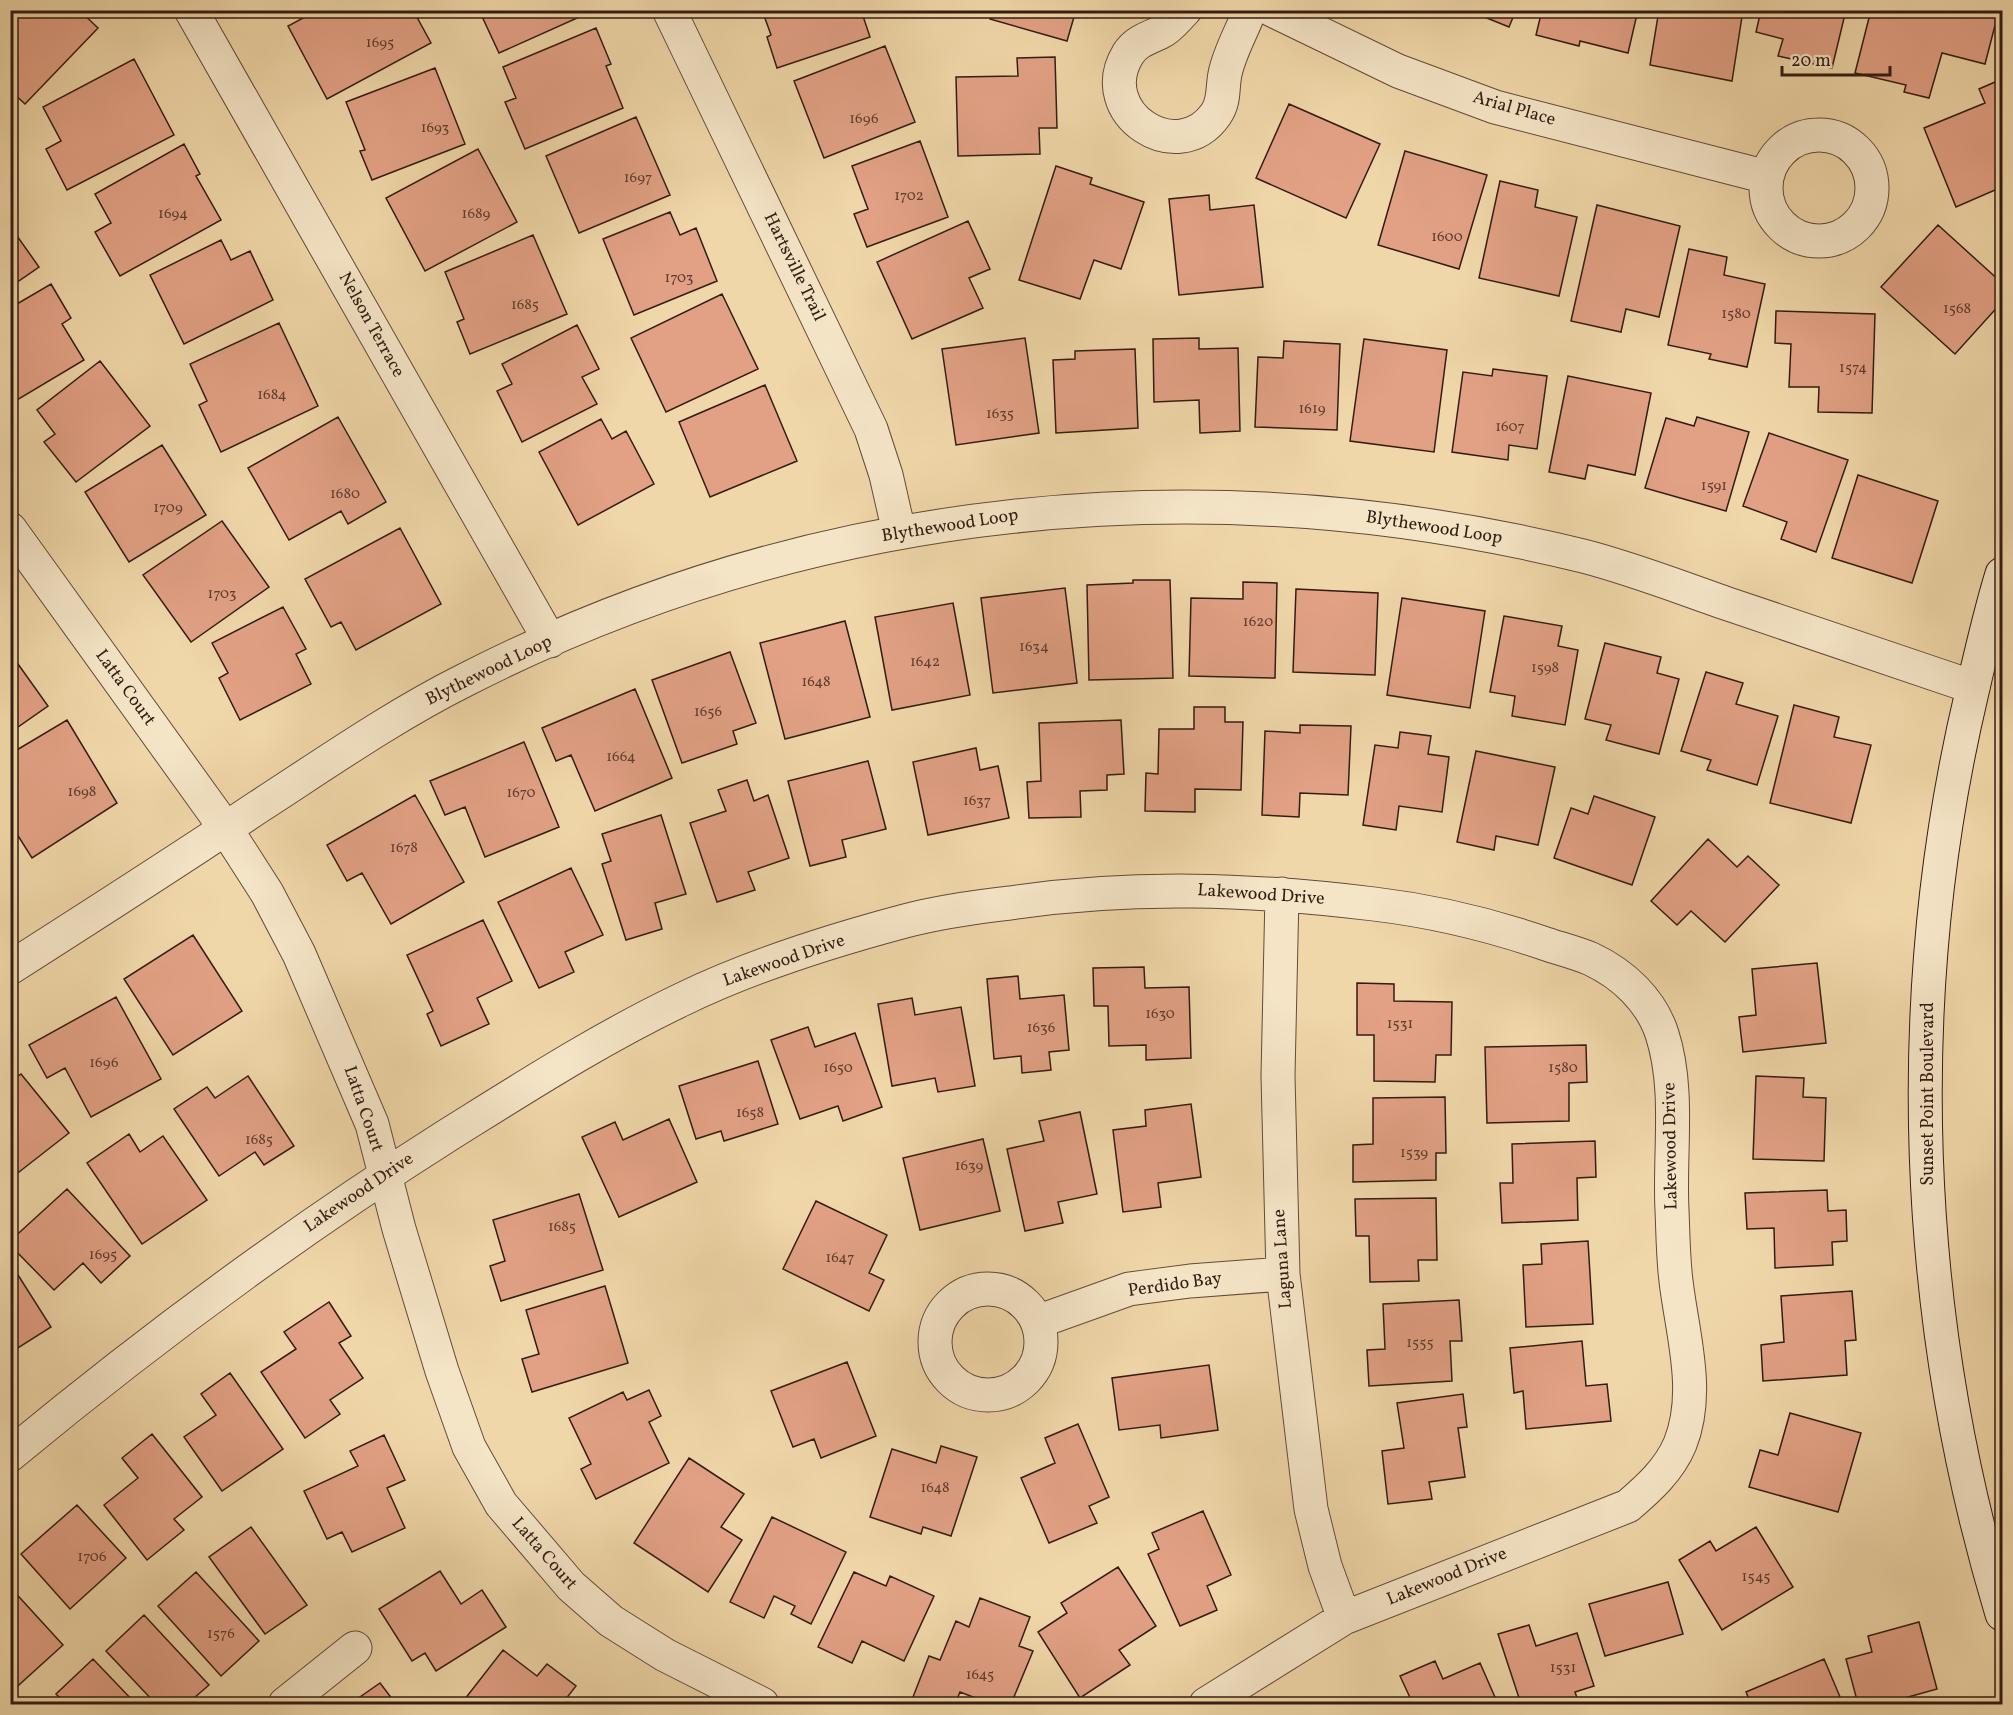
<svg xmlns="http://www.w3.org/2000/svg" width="2013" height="1715" font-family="Vollkorn,serif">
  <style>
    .building { fill: #e2a185; stroke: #331c13; stroke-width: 1.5 }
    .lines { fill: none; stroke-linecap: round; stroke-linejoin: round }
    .street-casing { stroke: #624b38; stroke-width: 35 }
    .secondary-casing { stroke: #331c13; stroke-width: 35 }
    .street { stroke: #f5e5c7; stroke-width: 33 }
    .secondary { stroke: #f5e5c7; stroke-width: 33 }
    .labels { text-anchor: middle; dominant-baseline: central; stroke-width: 6; stroke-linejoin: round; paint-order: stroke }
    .number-label { font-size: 15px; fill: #5f3d30 }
    .street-label { font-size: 18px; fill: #331c13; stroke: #f5e5c7 }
  </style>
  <rect width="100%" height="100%" fill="#f0d7a9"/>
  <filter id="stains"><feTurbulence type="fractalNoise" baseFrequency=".00333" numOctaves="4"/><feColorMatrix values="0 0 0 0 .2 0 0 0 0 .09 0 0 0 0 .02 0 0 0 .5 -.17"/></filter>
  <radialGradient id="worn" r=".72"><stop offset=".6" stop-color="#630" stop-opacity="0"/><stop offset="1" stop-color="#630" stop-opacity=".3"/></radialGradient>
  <path class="building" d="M10,10H79L98,28L25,104L10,90Z
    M318,10H413L431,43L327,99L288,26Z
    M479,10H585L586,14L499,53Z
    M762,10H861L870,37L777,68L767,37L771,35Z
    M993,10H1076L1067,41L990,19Z
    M1467,10H1516L1509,27Z
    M1542,10H1638L1628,53L1580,41L1579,46L1536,35Z
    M1659,10H1743L1732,81L1650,65Z
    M1761,10H1846L1832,68L1778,56L1783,39L1756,32Z
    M1871,10H1999L1985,64L1942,53L1929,98L1904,92L1906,85L1855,73Z
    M596,28L611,64L606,66L623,108L525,149L505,102L516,98L503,67Z
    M885,46L915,122L824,158L794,81Z
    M1055,57L1057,128H1039L1040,154L958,156L956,77L1018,76L1017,58Z
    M134,59L174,135L67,190L46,149L61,141L43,107Z
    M435,68L465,144L372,180L360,151L365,150L346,102Z
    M2002,79V187L1956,207L1924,128L1985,103L1979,89Z
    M1289,104L1380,144L1346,218L1256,178Z
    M636,117L670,195L579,233L546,156Z
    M920,141L948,217L867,247L854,214L868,209L852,166Z
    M184,144L200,174L196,176L221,220L120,276L95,232L111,223L95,194Z
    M478,149L517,222L425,271L386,198Z
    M1405,151L1487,175L1459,269L1378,245Z
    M1056,166L1092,178L1090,184L1144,202L1121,269L1094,260L1080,299L1019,280Z
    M1500,181L1538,190L1535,207L1577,217L1559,296L1479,278Z
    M1209,195L1210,210L1254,205L1263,287L1179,295L1169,199Z
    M1597,205L1680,226L1659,317L1626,309L1621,332L1571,321Z
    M670,212L680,235L696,228L717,281L634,315L603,239Z
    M968,221L990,269L969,278L983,308L912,339L877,262Z
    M1938,225L2002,283V302L1955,354L1881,287Z
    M10,226L39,267L10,287Z
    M533,235L567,314L470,354L457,322L464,319L445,272Z
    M221,240L231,260L250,251L273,300L184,344L150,275Z
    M1689,249L1727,257L1724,275L1765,284L1747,367L1709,359L1711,354L1668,345Z
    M51,284L71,318L62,324L84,360L12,403L10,308Z
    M722,294L758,369L666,412L631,338Z
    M1776,311L1875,314L1872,413L1818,412L1819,387H1789L1791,344L1775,343Z
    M279,323L318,406L221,452L199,405L207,401L190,364Z
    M577,325L599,369L582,377L597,404L522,442L497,391L512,384L502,364Z
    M1025,338L1039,433L956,445L942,349Z
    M1199,338V349L1238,348L1240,431L1200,433L1199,400L1154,402L1153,339Z
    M1364,339L1447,350L1434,452L1350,441Z
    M1284,341L1340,344L1337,430L1255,427L1258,357L1283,358Z
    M1135,349L1138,428L1056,433L1053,360L1075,359V351Z
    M100,361L150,426L76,482L44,442L55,434L37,410Z
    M1493,369L1547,376L1537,449L1509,445L1508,460L1452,452L1463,372L1492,376Z
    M1568,376L1651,393L1635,475L1588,465L1585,479L1549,472Z
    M765,385L797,461L710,497L679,422Z
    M338,417L386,502L348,524L341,511L289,540L248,468Z
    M1697,417L1749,432L1726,511L1645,488L1666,418L1694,426Z
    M601,419L612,439L626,431L654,484L578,525L539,452Z
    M1769,433L1848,460L1816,552L1781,539L1787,522L1743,506Z
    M162,445L206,515L129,562L85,492Z
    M1858,475L1938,501L1912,583L1832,558Z
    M222,521L269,587L191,642L143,575Z
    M400,528L441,604L356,650L341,622L331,627L305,579Z
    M1133,580H1170L1173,678L1089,680L1087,585L1133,583Z
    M1243,582L1277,583L1275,678L1189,676L1191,598L1243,599Z
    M1065,588L1077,683L993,693L981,598Z
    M1296,589L1378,593L1375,675L1293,672Z
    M1402,598L1485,611L1470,708L1387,695Z
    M953,603L970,695L892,710L875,617Z
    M283,607L306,649L296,654L311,684L240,720L219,678L228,673L212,643Z
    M1504,616L1562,626L1558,646L1578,650L1565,725L1512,716L1515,696L1490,692Z
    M845,621L870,717L785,739L760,643Z
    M1605,643L1661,657L1657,673L1679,679L1659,754L1606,740L1611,725L1585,719Z
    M730,652L756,723L733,731L737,744L682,763L652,680Z
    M18,664L48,706L18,727L10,717V669Z
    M1706,672L1743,683L1736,704L1778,716L1757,785L1707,770L1711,760L1681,751Z
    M635,689L672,778L595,811L571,755L556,761L542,728Z
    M1794,705L1839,717L1834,737L1871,745L1851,823L1770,803Z
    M1194,707H1225V722H1243L1241,790L1195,789V812L1145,811L1146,773L1158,774L1159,729H1194Z
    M67,720L117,803L32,858L10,823V754Z
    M1121,720L1124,774L1107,775V790L1080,791L1081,817L1029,818L1027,782L1041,781L1039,723Z
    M1300,725L1351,726L1348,795L1300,793L1299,817L1262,815L1265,731L1300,733Z
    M1400,732L1431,736L1428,754L1449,757L1442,812L1399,806L1396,830L1363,825L1375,745L1398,748Z
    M524,742L559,827L485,857L465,807L445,815L430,781Z
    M976,748L980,770L998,766L1009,818L928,835L913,762Z
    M1476,751L1555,767L1538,845L1496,836L1494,850L1457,842Z
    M868,761L886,829L842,840L846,857L810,866L788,781Z
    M747,780L754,801L768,795L789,858L748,872L755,890L717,902L690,823L726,811L718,790Z
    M415,795L464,882L391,924L362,873L347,881L327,845Z
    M1594,796L1655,817L1632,885L1554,858L1571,808L1588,814Z
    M661,815L686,894L655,903L662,929L626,940L602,864L611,861L602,834Z
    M1708,839L1737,867L1748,856L1779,885L1725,942L1691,911L1677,925L1651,901Z
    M571,868L603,935L565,952L574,972L539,988L498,902Z
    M483,920L512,981L477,998L489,1024L441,1046L427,1014L433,1011L407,955Z
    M193,935L242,1011L173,1055L124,979Z
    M1817,963L1826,1043L1743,1052L1739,1017L1756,1015L1752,969Z
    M1144,967L1145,988L1189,987L1191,1058L1146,1060V1045L1109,1046L1108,1006H1094L1093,968Z
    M1018,976L1020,999L1064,995L1069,1050L1049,1052L1051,1070L1022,1073L1021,1056L994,1059L987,979Z
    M1357,983L1394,984V1001L1452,1002L1451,1055H1436L1435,1082L1374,1081V1035H1357Z
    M116,997L161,1079L91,1117L65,1068L47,1078L29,1045Z
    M912,998L915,1015L961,1007L975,1086L938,1092L935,1078L892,1086L878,1004Z
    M808,1027L815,1047L855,1033L882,1107L843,1121L838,1106L800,1119L771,1040Z
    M1586,1045L1587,1082L1569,1083V1121L1487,1123L1485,1047Z
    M758,1061L778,1124L724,1141L721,1131L696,1139L679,1086Z
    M21,1074L69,1133L10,1179V1082Z
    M248,1076L294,1146L264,1165L255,1152L219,1176L174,1109L207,1087L215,1098Z
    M1756,1076L1804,1078L1803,1097L1826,1098L1824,1161L1753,1159Z
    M1445,1097L1446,1153H1436V1180L1353,1182V1145L1373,1144V1098Z
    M1191,1104L1201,1177L1158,1183L1161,1207L1123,1212L1113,1130L1146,1126L1145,1110Z
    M1080,1112L1097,1194L1058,1202L1063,1223L1025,1231L1007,1149L1044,1141L1039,1121Z
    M669,1119L697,1182L619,1217L582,1137L615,1122L623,1140Z
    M129,1134L140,1152L163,1136L207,1200L142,1244L87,1163Z
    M983,1139L1000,1211L920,1230L903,1158Z
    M1595,1141L1596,1177L1577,1178L1578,1220L1502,1223L1500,1183H1513L1512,1144Z
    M67,1189L130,1256L101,1283L83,1263L54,1290L10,1245V1241Z
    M1827,1190L1828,1211L1846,1210L1847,1241L1832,1242L1833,1265L1775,1268L1774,1228L1747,1229L1745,1193Z
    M579,1194L603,1270L501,1301L490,1266L505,1261L493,1220Z
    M1436,1198L1437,1260H1418L1419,1281L1370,1282L1369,1236H1356L1355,1199Z
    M816,1201L887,1235L869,1273L884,1280L869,1311L783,1269Z
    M1588,1241L1593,1324L1526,1327L1523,1265L1542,1264L1541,1244Z
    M18,1275L51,1327L10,1353V1279Z
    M605,1286L628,1363L532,1392L522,1359L539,1354L526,1310Z
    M1852,1291L1856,1340L1845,1341L1847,1375L1763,1381L1761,1345L1784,1342L1781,1296Z
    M1459,1300L1462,1341H1450L1452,1381L1369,1386L1367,1350L1385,1349L1383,1304Z
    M329,1302L351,1336L339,1343L363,1378L330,1400L340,1414L305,1438L261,1372L296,1349L284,1332Z
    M1582,1341L1586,1386L1607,1384L1611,1421L1526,1429L1523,1391L1514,1393L1510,1348Z
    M847,1362L876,1436L821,1458L814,1439L793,1447L771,1391Z
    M1209,1365L1218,1430L1161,1438L1160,1425L1119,1430L1112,1378Z
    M230,1373L283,1449L222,1491L184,1437L216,1415L201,1394Z
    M649,1390L661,1416L649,1422L669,1463L596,1499L581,1469L591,1464L569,1418L623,1392L627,1400Z
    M1463,1394L1467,1427L1458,1428L1465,1477L1429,1482L1432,1499L1388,1504L1382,1451L1404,1448L1397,1403Z
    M1790,1413L1861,1433L1838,1512L1749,1487L1760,1450L1778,1455Z
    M1078,1424L1109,1497L1089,1506L1097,1523L1049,1543L1021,1478L1055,1463L1045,1438Z
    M152,1434L202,1497L174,1519L184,1530L147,1560L104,1505L138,1478L122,1458Z
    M384,1435L405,1480L387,1488L405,1528L352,1552L342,1532L327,1539L304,1491L358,1466L350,1451Z
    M941,1446L977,1457L951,1536L923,1527L921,1534L870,1517L892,1449L936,1463Z
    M689,1458L744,1494L721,1527L742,1540L708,1592L634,1543Z
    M77,1505L126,1558L70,1609L21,1554Z
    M1203,1511L1231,1575L1207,1586L1217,1610L1180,1626L1148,1554L1159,1549L1152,1533Z
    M772,1517L846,1552L811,1624L791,1614L795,1606L774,1596L764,1618L730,1602Z
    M251,1527L307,1605L265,1634L209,1557Z
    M1756,1527L1793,1587L1722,1630L1679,1560L1710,1541L1716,1551Z
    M1118,1567L1156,1626L1119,1650L1130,1665L1080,1698L1038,1632L1067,1613L1061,1603Z
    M440,1571L461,1604L482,1590L506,1627L436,1671L425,1653L412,1661L379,1609Z
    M196,1572L259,1641L221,1676L158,1606Z
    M854,1572L886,1586L890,1576L934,1596L904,1661L862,1641L852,1663L818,1647Z
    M1668,1582L1683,1634L1605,1656L1589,1604Z
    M10,1587L63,1645L10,1693Z
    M980,1598L1030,1617L1019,1646L1033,1651L1011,1704H991L960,1692L955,1704H933L913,1697L929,1656L940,1660L956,1621L969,1627Z
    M144,1615L209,1685L187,1704H156L106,1651Z
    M1919,1622L1937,1689L1901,1699L1903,1704H1858L1846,1659L1872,1652L1868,1636Z
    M1529,1625L1536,1646L1577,1633L1594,1686L1575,1692L1579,1704H1521L1498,1634Z
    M503,1650L537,1676L547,1664L576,1686L562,1704H461Z
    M93,1659L136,1704H66L56,1694Z
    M1824,1659L1843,1704H1751L1746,1692Z
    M1435,1661L1443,1679L1480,1663L1498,1704H1413L1400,1676Z
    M380,1683L396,1704H350Z"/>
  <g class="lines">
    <defs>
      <path id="street" d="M191,10L550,641
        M669,10L871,429L886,475L899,532
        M1185,10C1178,17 1170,28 1161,32C1149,38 1136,41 1128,54C1092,113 1178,169 1216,114C1225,101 1222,88 1225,74C1229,53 1242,31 1250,10
        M1272,10L1398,71L1495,107L1767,177
        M1766 188a53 53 0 1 1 106 0a53 53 0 1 1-106 0Z
        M10,529L226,829L267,893L299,954L372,1124L399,1229L442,1371L469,1447L501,1504L571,1586L611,1621L665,1655L762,1704
        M1282,894L1278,1076L1283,1274L1311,1509L1325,1566L1344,1618
        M10,968C93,915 176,862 258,807C326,763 393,716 465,680C813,502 1205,463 1583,556C1634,569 1684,589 1734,606C1813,633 1893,660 1973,687
        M935 1342a53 53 0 1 1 106 0a53 53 0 1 1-106 0Z
        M1037,1322L1129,1289L1190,1281L1283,1274
        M10,1455C150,1339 295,1232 448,1135C525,1087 601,1038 683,999C753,965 830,941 905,921C939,912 975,907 1010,903C1133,885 1251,889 1374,904C1433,911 1491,925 1546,944C1561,949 1577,953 1591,959C1623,974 1651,1000 1662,1034C1680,1089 1669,1153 1672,1210C1673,1233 1673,1257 1676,1281C1682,1333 1701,1392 1680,1444C1669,1470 1649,1488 1628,1506L1344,1618L1206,1704
        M285,1704L355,1648"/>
      <path id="secondary" d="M2002,574C1990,613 1981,653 1972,692C1900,995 1912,1316 2002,1614"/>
    </defs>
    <use href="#street" class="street-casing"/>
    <use href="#secondary" class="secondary-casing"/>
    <use href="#street" class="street"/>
    <use href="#secondary" class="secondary"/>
  </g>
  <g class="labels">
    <g class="number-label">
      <text x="380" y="43">1695</text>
      <text x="864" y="119">1696</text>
      <text x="435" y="128">1693</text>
      <text x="638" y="178">1697</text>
      <text x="909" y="196">1702</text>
      <text x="173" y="214">1694</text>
      <text x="476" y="214">1689</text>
      <text x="1447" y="237">1600</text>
      <text x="679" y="278">1703</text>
      <text x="525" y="305">1685</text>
      <text x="1957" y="309">1568</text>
      <text x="1736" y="314">1580</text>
      <text x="1853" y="368">1574</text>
      <text x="272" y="395">1684</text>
      <text x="1312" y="409">1619</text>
      <text x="1000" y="414">1635</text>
      <text x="1510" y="427">1607</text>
      <text x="1714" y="486">1591</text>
      <text x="345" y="494">1680</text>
      <text x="168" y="508">1709</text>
      <text x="222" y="594">1703</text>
      <text x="1258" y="622">1620</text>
      <text x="1034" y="647">1634</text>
      <text x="925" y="662">1642</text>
      <text x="1545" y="668">1598</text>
      <text x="816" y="682">1648</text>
      <text x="708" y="712">1656</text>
      <text x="621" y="757">1664</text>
      <text x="82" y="792">1698</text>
      <text x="521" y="793">1670</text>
      <text x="977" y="801">1637</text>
      <text x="404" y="848">1678</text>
      <text x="1160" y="1014">1630</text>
      <text x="1400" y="1024">1531</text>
      <text x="1041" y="1028">1636</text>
      <text x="104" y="1063">1696</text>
      <text x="838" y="1068">1650</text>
      <text x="1563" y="1068">1580</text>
      <text x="750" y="1113">1658</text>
      <text x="259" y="1140">1685</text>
      <text x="1414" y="1153">1539</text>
      <text x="969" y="1166">1639</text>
      <text x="562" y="1227">1685</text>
      <text x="103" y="1255">1695</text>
      <text x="840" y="1258">1647</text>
      <text x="1420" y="1343">1555</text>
      <text x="935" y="1488">1648</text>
      <text x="92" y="1557">1706</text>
      <text x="1756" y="1577">1545</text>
      <text x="221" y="1634">1576</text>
      <text x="1563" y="1668">1531</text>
      <text x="980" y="1675">1645</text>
    </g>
    <g class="street-label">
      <text transform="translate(1514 109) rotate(16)">Arial Place</text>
      <text transform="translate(794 267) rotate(64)">Hartsville Trail</text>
      <text transform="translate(371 325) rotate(61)">Nelson Terrace</text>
      <text transform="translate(950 526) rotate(-9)">Blythewood Loop</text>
      <text transform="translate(1434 528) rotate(9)">Blythewood Loop</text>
      <text transform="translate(489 671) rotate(-26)">Blythewood Loop</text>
      <text transform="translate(125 688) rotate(54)">Latta Court</text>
      <text transform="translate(1261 895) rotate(4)">Lakewood Drive</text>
      <text transform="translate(784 961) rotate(-19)">Lakewood Drive</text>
      <text transform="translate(1928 1094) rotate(-90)">Sunset Point Boulevard</text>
      <text transform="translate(363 1109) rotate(71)">Latta Court</text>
      <text transform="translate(1671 1146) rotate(-91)">Lakewood Drive</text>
      <text transform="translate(359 1193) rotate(-34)">Lakewood Drive</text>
      <text transform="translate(1283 1259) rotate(-94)">Laguna Lane</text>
      <text transform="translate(1175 1285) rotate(-8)">Perdido Bay</text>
      <text transform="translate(544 1554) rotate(49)">Latta Court</text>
      <text transform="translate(1447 1577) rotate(-22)">Lakewood Drive</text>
    </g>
  </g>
  <rect width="2013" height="1715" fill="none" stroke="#f0d7a9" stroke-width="36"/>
  <rect x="12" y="12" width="1989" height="1691" fill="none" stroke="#331c13" stroke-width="3"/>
  <rect x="18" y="18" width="1977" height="1679" fill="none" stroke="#331c13" stroke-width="1.5"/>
  <path d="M1782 66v9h108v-9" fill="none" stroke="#331c13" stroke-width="3"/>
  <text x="1791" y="66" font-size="18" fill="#331c13" stroke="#f5e5c7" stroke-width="4.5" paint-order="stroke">20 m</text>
  <rect width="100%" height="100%" filter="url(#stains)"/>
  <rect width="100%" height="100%" fill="url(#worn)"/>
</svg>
